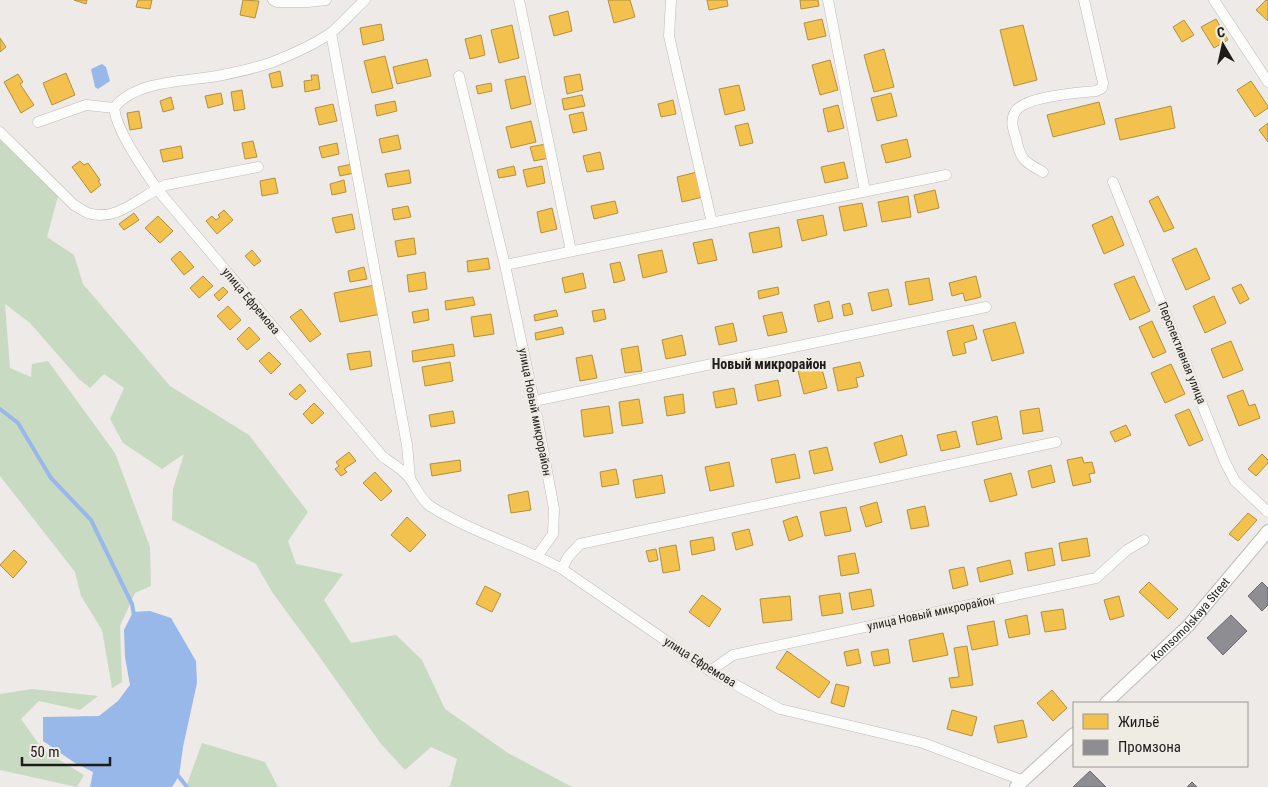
<svg xmlns="http://www.w3.org/2000/svg" width="1268" height="787" font-family="'Roboto Condensed',sans-serif">
  <style>
    .green { fill: #c8dbc2 }
    .water { fill: #99b8ea }
    .homes { fill: #f2c14e; stroke: #b2903e }
    .industry { fill: #8d8d92; stroke: #6b6b6e }
    .lines { fill: none; stroke-linecap: round; stroke-linejoin: round }
    .stream { stroke: #99b8ea; stroke-width: 4 }
    .minor-casing { stroke: #bdbbb8; stroke-width: 11 }
    .tertiary-casing { stroke: #bdbbb8; stroke-width: 14 }
    .minor { stroke: #fcfcfb; stroke-width: 10 }
    .tertiary { stroke: #fcfcfb; stroke-width: 12 }
    .labels { text-anchor: middle; dominant-baseline: central; stroke-width: 5; stroke-linejoin: round; paint-order: stroke }
    .street-label { font-size: 12px; fill: #1d1c1a; stroke: #efebe5 }
    .neighbourhood-label { font-size: 14px; font-weight: bold; fill: #1d1c1a; stroke: #efebe5 }
  </style>
  <rect width="100%" height="100%" fill="#edeae7"/>
  <path class="green" d="M0,140L27,162L58,196L47,237L74,255L83,284L170,386L249,435L308,512L288,541L296,564L343,574L324,600L351,643L396,635L422,660L445,709L508,753L572,787H447L450,786L457,759L431,747L405,770L381,744L314,649L272,592L256,564L172,520L173,489L184,454L162,469L123,443L110,419L124,388L104,374L90,388L79,379L30,323L5,304L10,368L31,377L32,364L48,361L115,453L150,547L151,586L135,593L120,626L122,682L112,688L102,630L81,596L75,572L0,476Z
    M32,689L98,696L80,710L39,701L21,719L43,750L84,775L77,787L0,770V694Z
    M202,743L265,762L278,787H186Z"/>
  <path class="water" d="M102,64L106,67L110,81L98,89L95,87L91,69Z
    M150,611L171,618L196,661L197,683L183,747L179,776L172,787H90L93,772L75,763L43,741V717L99,716L118,701L130,685L125,657L124,630L133,612Z"/>
  <path class="homes" d="M74,0H87L86,4Z
    M138,0H152L150,9L136,7Z
    M243,0L259,1L255,18L240,15Z
    M608,0H630L635,17L614,23Z
    M707,0H727L728,6L709,10Z
    M800,0H818L819,6L801,9Z
    M1266,0H1268V21L1256,10Z
    M568,11L572,31L554,36L549,16Z
    M822,19L826,36L808,40L804,23Z
    M1216,19L1228,40L1214,48L1201,27Z
    M1184,20L1194,35L1182,42L1173,27Z
    M381,24L384,40L363,45L360,28Z
    M512,25L519,58L499,63L491,30Z
    M1023,25L1037,80L1014,86L1000,30Z
    M481,35L485,55L470,59L465,39Z
    M0,38L6,47L0,52Z
    M884,49L894,87L874,92L864,55Z
    M385,56L393,88L372,93L364,61Z
    M427,59L431,76L397,84L393,67Z
    M830,60L838,90L820,95L812,65Z
    M280,71L283,86L272,88L269,74Z
    M66,73L75,95L52,105L43,83Z
    M18,74L23,82L20,84L34,105L21,113L4,82Z
    M580,74L583,90L567,94L564,77Z
    M311,75H318L320,89L305,92L304,81L312,80Z
    M525,76L531,104L511,109L505,80Z
    M1251,81L1268,106V108L1255,117L1237,90Z
    M491,83L492,91L478,94L476,86Z
    M739,85L745,110L725,115L719,89Z
    M242,90L245,109L234,111L231,92Z
    M221,93L223,104L208,108L205,96Z
    M891,93L897,116L877,121L871,98Z
    M582,95L585,106L564,110L562,99Z
    M171,97L174,109L163,112L160,101Z
    M673,100L676,114L661,117L658,104Z
    M395,101L397,111L377,116L375,105Z
    M1099,102L1105,124L1053,137L1047,115Z
    M333,104L337,121L319,125L315,108Z
    M838,105L844,128L828,132L823,109Z
    M1171,106L1175,128L1120,140L1115,119Z
    M139,111L142,128L130,130L127,113Z
    M583,112L587,130L573,133L569,115Z
    M531,121L536,142L511,148L506,127Z
    M748,123L753,143L740,146L735,126Z
    M1268,123V142L1259,130Z
    M398,135L401,149L382,153L379,139Z
    M907,139L911,157L886,163L881,145Z
    M253,141L257,157L245,159L242,143Z
    M337,143L339,154L322,158L319,147Z
    M546,144L549,158L534,161L530,147Z
    M181,146L183,158L163,162L160,150Z
    M600,152L604,169L587,172L583,156Z
    M80,161L84,165L88,163L100,180L98,181L101,185L91,193L72,167Z
    M844,162L848,178L825,183L821,167Z
    M352,164L354,173L340,176L338,167Z
    M514,166L516,175L499,178L497,170Z
    M542,166L545,183L527,187L523,170Z
    M409,170L411,183L388,187L385,174Z
    M697,172L703,197L682,202L677,177Z
    M275,178L278,193L262,196L260,181Z
    M344,180L346,192L332,195L330,184Z
    M935,190L939,208L918,213L914,195Z
    M908,196L911,217L882,222L878,202Z
    M1158,196L1174,228L1164,232L1149,201Z
    M615,201L618,213L594,219L591,206Z
    M862,203L867,226L844,231L839,207Z
    M408,206L411,217L394,220L392,209Z
    M552,208L557,229L541,233L537,212Z
    M224,210L233,220L217,234L206,221L212,216L216,220L220,217L218,215Z
    M134,213L139,220L124,230L119,224Z
    M352,214L355,229L336,233L332,218Z
    M823,215L827,235L802,241L797,220Z
    M158,216L173,231L160,243L145,228Z
    M1112,216L1124,245L1104,254L1092,225Z
    M779,227L782,247L753,253L749,233Z
    M414,238L416,254L398,257L395,241Z
    M712,239L717,260L698,264L693,243Z
    M1196,248L1210,279L1186,290L1172,259Z
    M252,250L261,261L254,266L245,256Z
    M662,250L667,272L643,278L638,255Z
    M180,251L194,267L184,275L171,259Z
    M488,258L490,269L468,272L467,261Z
    M620,262L625,280L614,283L610,264Z
    M364,267L367,279L350,282L348,271Z
    M425,272L427,289L409,292L407,275Z
    M583,273L586,288L565,293L562,278Z
    M203,276L213,286L199,298L190,288Z
    M976,276L981,297L965,301L963,293L952,296L949,283Z
    M1134,276L1150,311L1130,320L1114,284Z
    M929,278L933,300L909,305L905,282Z
    M1241,284L1249,299L1240,304L1232,288Z
    M375,285L381,314L340,322L334,293Z
    M223,287L228,292L219,301L214,295Z
    M778,287L779,294L759,299L758,291Z
    M888,289L892,306L872,311L868,293Z
    M1214,296L1226,323L1205,333L1193,306Z
    M473,297L475,305L446,310L445,301Z
    M829,301L833,318L818,322L814,305Z
    M850,303L853,314L844,316L842,305Z
    M228,306L241,320L230,330L217,316Z
    M301,309L321,334L310,342L290,317Z
    M428,309L429,320L414,323L412,312Z
    M604,309L606,319L594,322L592,311Z
    M556,310L558,316L535,321L534,315Z
    M782,312L787,332L768,336L763,316Z
    M491,314L494,334L474,337L471,317Z
    M1152,321L1166,352L1153,358L1139,327Z
    M1015,322L1024,353L992,361L983,330Z
    M733,323L737,341L719,345L715,327Z
    M973,325L977,339L964,343L966,353L953,356L947,331Z
    M249,327L260,339L247,350L237,339Z
    M562,327L564,334L536,340L535,333Z
    M682,335L686,355L666,359L662,340Z
    M1231,341L1243,370L1223,378L1211,349Z
    M453,344L455,356L413,362L412,351Z
    M638,346L642,371L625,373L621,349Z
    M370,351L372,366L350,370L347,354Z
    M269,352L281,364L271,374L259,361Z
    M592,355L597,378L580,381L576,358Z
    M450,362L453,381L425,386L422,367Z
    M860,362L864,376L856,378L858,387L838,391L833,368Z
    M1171,364L1185,394L1165,403L1151,373Z
    M821,365L827,388L804,394L798,371Z
    M778,380L781,396L758,401L755,385Z
    M300,384L306,391L296,400L289,394Z
    M734,388L737,404L716,408L713,392Z
    M1243,390L1249,406L1255,404L1260,418L1239,426L1227,396Z
    M683,394L685,413L667,416L664,397Z
    M639,399L643,423L622,426L619,402Z
    M314,403L324,413L312,424L303,414Z
    M609,406L613,433L584,437L581,410Z
    M1039,408L1043,431L1023,434L1020,411Z
    M1189,409L1203,440L1189,446L1175,415Z
    M453,411L455,423L431,427L429,415Z
    M997,416L1002,439L977,445L972,422Z
    M1126,425L1131,435L1115,442L1110,432Z
    M956,431L960,447L941,451L937,435Z
    M902,435L907,455L880,463L874,443Z
    M827,447L833,470L814,474L809,451Z
    M349,452L356,461L344,469L347,472L341,476L335,469L339,466L336,462Z
    M795,454L800,478L776,483L771,459Z
    M1262,454L1268,460V463L1256,476L1248,469Z
    M1082,457L1084,463L1092,462L1095,473L1089,474L1091,482L1073,486L1067,460Z
    M460,460L461,471L432,476L430,464Z
    M729,462L734,486L710,491L705,467Z
    M1051,465L1055,482L1032,488L1028,471Z
    M616,469L619,484L602,487L600,472Z
    M375,472L392,491L381,501L363,483Z
    M1011,473L1017,495L990,502L984,480Z
    M662,475L665,493L636,498L633,480Z
    M528,491L531,510L511,513L508,495Z
    M877,502L882,522L866,527L860,507Z
    M925,506L929,526L911,529L907,510Z
    M846,507L851,531L825,536L820,512Z
    M1248,513L1257,520L1238,541L1229,534Z
    M797,516L803,536L789,541L783,521Z
    M407,517L426,535L410,552L391,535Z
    M749,529L753,545L736,550L732,533Z
    M713,537L715,550L692,555L690,541Z
    M1087,538L1090,556L1062,561L1059,543Z
    M676,545L680,570L663,573L659,548Z
    M1052,548L1055,565L1028,571L1025,553Z
    M656,549L658,560L649,562L646,551Z
    M14,550L27,562L13,578L0,565Z
    M855,553L859,573L841,576L838,556Z
    M1010,560L1013,574L980,582L977,568Z
    M964,567L968,585L953,589L949,570Z
    M1149,582L1178,609L1168,619L1139,592Z
    M485,586L501,594L492,612L476,604Z
    M871,589L874,606L852,610L849,593Z
    M840,593L843,613L822,616L819,596Z
    M702,595L721,609L709,627L689,612Z
    M790,596L792,620L763,623L760,599Z
    M1119,596L1124,616L1110,620L1104,600Z
    M1063,609L1066,629L1045,632L1041,612Z
    M1027,615L1030,634L1009,638L1005,620Z
    M994,621L998,645L972,650L967,626Z
    M943,633L948,655L913,662L909,640Z
    M967,646L973,685L951,688L949,678L959,677L954,648Z
    M858,649L861,663L847,666L844,652Z
    M888,649L890,663L874,666L871,652Z
    M787,651L830,682L819,698L776,668Z
    M836,684L849,687L844,707L831,703Z
    M1052,690L1067,708L1053,721L1037,703Z
    M952,710L977,717L972,736L947,729Z
    M1023,720L1027,737L998,743L994,726Z"/>
  <path class="industry" d="M1262,582L1268,588V605L1262,611L1248,596Z
    M1231,615L1247,631L1223,655L1207,638Z
    M1090,771L1106,787H1073Z
    M1192,782L1197,787H1187Z"/>
  <g class="lines">
    <path class="stream" d="M0,409L18,423L51,478L91,520L132,604L134,616
      M176,773L187,787"/>
    <defs>
      <path id="minor" d="M273,0L277,2H308L326,0
        M519,0L571,251
        M671,0L669,36L712,223
        M828,0L865,191
        M1214,0L1268,82
        M331,33L407,445L410,478
        M459,76L505,265L534,401L554,509L553,534L538,555
        M114,108C117,132 143,168 157,189L383,457C392,463 404,470 410,479C417,488 420,499 430,506C471,532 519,545 562,569L710,671L780,709L923,743L1024,781
        M114,108C136,79 189,82 222,75C237,72 255,68 270,63C288,56 317,43 332,32C344,22 354,10 365,0
        M38,122L86,105L114,108
        M0,132L74,205C78,207 83,211 88,213C117,223 141,195 166,185L258,167
        M1043,172C1024,162 1020,159 1016,138C1013,129 1010,121 1015,112C1024,96 1078,93 1096,91L1102,88L1103,83L1084,0
        M1113,182L1225,462L1235,481L1268,512
        M505,265L946,175
        M534,401L986,307
        M562,569L568,557L580,544L1056,442
        M710,671L733,655L1096,578L1127,550L1144,540"/>
      <g id="tertiary">
        <path id="s1" d="M1106,703L1188,626L1268,531"/>
        <path d="M1016,787L1074,734"/>
      </g>
    </defs>
    <use href="#minor" class="minor-casing"/>
    <use href="#tertiary" class="tertiary-casing"/>
    <use href="#minor" class="minor"/>
    <use href="#tertiary" class="tertiary"/>
  </g>
  <g class="labels">
    <g class="street-label">
      <text transform="translate(251 301) rotate(50)">улица Ефремова</text>
      <text transform="translate(1182 353) rotate(68)">Перспективная улица</text>
      <text transform="translate(535 412) rotate(79)">улица Новый микрорайон</text>
      <text transform="translate(931 613) rotate(-12)">улица Новый микрорайон</text>
      <text stroke="none"><textPath href="#s1" startOffset="119">Komsomolskaya Street</textPath></text>
      <text transform="translate(700 662) rotate(32)">улица Ефремова</text>
    </g>
    <g class="neighbourhood-label">
      <text x="769" y="364">Новый микрорайон</text>
    </g>
  </g>
  <rect x="1073" y="702" width="175" height="65" fill="#efebe5" stroke="#9b9894"/>
  <rect x="1083" y="714" width="25" height="15" fill="#f2c14e" stroke="#9b9894"/>
  <text x="1118" y="727" font-size="15" fill="#1d1c1a">Жильё</text>
  <rect x="1083" y="740" width="25" height="15" fill="#8d8d92" stroke="#9b9894"/>
  <text x="1118" y="752" font-size="15" fill="#1d1c1a">Промзона</text>
  <g transform="translate(1223 45) rotate(351)" stroke="#efebe5" stroke-width="4" paint-order="stroke">
  <path d="M0-4L9 19L0 12L-9 19Z" fill="#1d1c1a"/>
  <text y="-8" font-size="14" font-weight="bold" text-anchor="middle" fill="#1d1c1a">С</text>
  </g>
  <path d="M22 757v8h88v-8" fill="none" stroke="#1d1c1a" stroke-width="2.5"/>
  <text x="30" y="757" font-size="15" fill="#1d1c1a" stroke="#efebe5" stroke-width="4" paint-order="stroke">50 m</text>
</svg>
